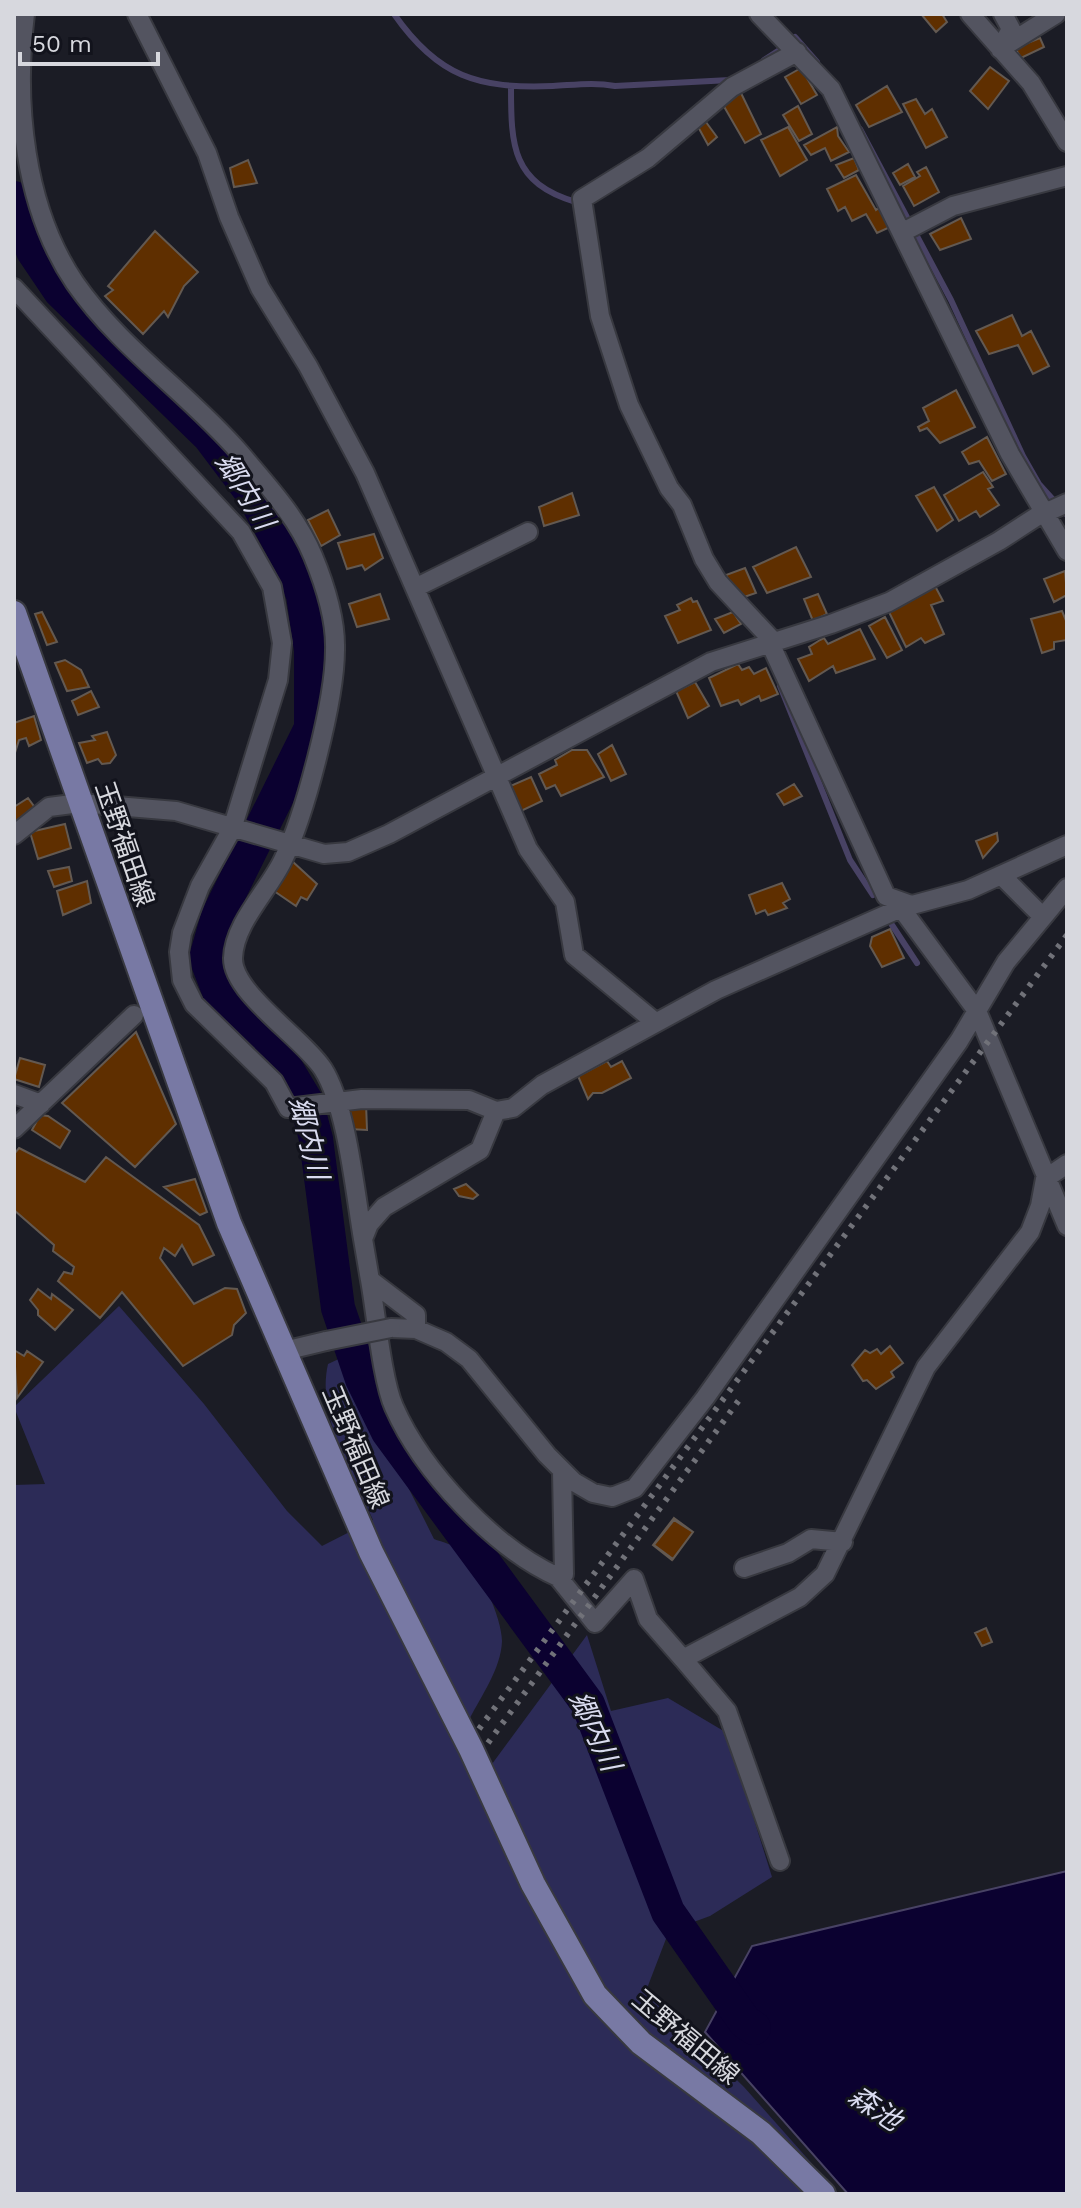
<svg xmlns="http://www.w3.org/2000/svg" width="1081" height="2208" font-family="'Work Sans','Noto Sans JP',sans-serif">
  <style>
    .green { fill: #2c2b57 }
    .water { fill: #0b0130; stroke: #484264; stroke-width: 2 }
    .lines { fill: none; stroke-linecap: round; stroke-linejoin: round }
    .stream { stroke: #484264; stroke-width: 6 }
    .river { stroke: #0b0130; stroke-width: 34 }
    .building { fill: #5f2f00; stroke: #635951; stroke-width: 2 }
    .minor-casing { stroke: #383940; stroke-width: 22 }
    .major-casing { stroke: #383940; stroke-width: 28 }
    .minor { stroke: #535460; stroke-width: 18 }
    .major { stroke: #7879a4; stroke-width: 24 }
    .rail { stroke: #717279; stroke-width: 6; stroke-dasharray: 4 8; stroke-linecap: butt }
    .minor-bridge-casing { stroke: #383940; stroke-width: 22; stroke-linecap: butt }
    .minor-bridge { stroke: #535460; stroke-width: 18 }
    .labels { text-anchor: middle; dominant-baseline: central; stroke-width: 6; stroke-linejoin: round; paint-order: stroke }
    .street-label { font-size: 26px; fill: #d7d8de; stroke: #12131c }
    .water-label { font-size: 28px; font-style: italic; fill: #d9dbef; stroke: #12131c }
  </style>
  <rect width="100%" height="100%" fill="#1b1c25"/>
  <path class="green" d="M119,1306L204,1404L287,1511L322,1546L373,1520C353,1473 316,1417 328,1364L343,1357L434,1539C442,1542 455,1545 462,1551C479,1567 502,1618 502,1641C501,1669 481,1696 469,1720L492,1764L587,1635L611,1711L668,1698L727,1733L772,1877L710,1916L669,1931L646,1991L744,2087L839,2194H14V1485L45,1484L14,1407Z"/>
  <path class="water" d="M1067,1871V2194H848L705,2032L752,1946Z"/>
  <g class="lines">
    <path class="stream" d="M394,14C438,77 478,89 553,86C574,85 594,82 615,86L730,80
      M795,37L817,62
      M764,60L781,49
      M511,87C511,146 512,183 576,202L577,206
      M860,129L951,300L1023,456L1039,484L1067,515
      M780,686L850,860L873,895
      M892,925L917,963"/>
    <path class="river" d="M14,198L33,251L60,291L209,436L252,493L290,562L303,595L311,650V728L218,916L206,958L221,997L279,1056L306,1101L316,1139L338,1308L362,1379L388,1432L588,1704L668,1912L745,2022L754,2028"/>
  </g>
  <path class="building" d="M921,14H942L947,22L936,32Z
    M1040,38L1044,47L1021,58L1015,48Z
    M990,67L1009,81L988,109L970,91Z
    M801,68L817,95L801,104L785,77Z
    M887,86L902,112L869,127L856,105Z
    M740,91L761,134L745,143L722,103Z
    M916,99L925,114L932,109L947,137L926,148L903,104Z
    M798,106L812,134L799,141L783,115Z
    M703,118L717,137L708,145L696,123Z
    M788,127L807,160L780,176L761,140Z
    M837,127L838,136L849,152L831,161L825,148L811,155L804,145Z
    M854,158L859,170L844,178L836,165Z
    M248,160L257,183L234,187L230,168Z
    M908,164L915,177L900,185L893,173Z
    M926,167L939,192L914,206L903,186L920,176L917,172Z
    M856,175L876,210L880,207L890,227L877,233L866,214L852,221L845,207L838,211L827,189Z
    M961,218L971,239L940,250L930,234Z
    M155,231L198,272L184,286L168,317L164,311L143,334L105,296L113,290L108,286Z
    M1012,315L1022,336L1031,331L1049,366L1033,374L1018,345L989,354L976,331Z
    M956,390L975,427L940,443L927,428L920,431L918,427L929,421L923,408Z
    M987,437L1006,474L992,481L979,461L969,464L962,452Z
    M983,472L993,487L988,489L999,505L980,517L976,511L959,521L944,495Z
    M934,487L953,520L937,531L916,496Z
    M572,493L579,515L544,526L539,507Z
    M328,510L340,535L321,546L308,520Z
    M374,534L383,558L365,570L362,565L347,569L338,543Z
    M796,547L811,577L767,593L753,567Z
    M745,568L756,593L738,599L726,575Z
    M1065,571L1067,595L1054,602L1044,579Z
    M935,586L943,601L931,605L944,634L925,643L921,638L906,647L888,610Z
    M380,594L389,619L357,627L349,604Z
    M818,594L827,614L813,621L804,599Z
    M691,598L693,602L697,601L711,630L678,643L665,616L680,610L677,605Z
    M1062,611L1067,623V640L1054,642V649L1042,653L1031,619Z
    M42,612L57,642L47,645L35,614Z
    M733,612L741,624L724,633L715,619Z
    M885,617L902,650L887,658L869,626Z
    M860,629L875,659L836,673L833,666L809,681L798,659L812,654L809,647L820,640L824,638L828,644Z
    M65,660L81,670L89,687L67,691L55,663Z
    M738,664L742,670L749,667L754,674L766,668L778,694L761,701L759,696L741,705L738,700L721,706L709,678Z
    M695,682L709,706L688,718L676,691Z
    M91,691L99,707L78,715L72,701Z
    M34,716L41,740L29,746L26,738L19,740L14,756V723Z
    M107,732L116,755L110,763L102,764L98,759L87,763L79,743L95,740L92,736Z
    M612,745L626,774L611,781L598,754Z
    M572,750H587L604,777L561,796L555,785L546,789L539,774L557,765L555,760Z
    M531,777L542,801L519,812L508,787Z
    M794,784L802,796L784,805L777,794Z
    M28,798L36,809L14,823V807Z
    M65,824L71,848L38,859L30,832Z
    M997,833L998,841L983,858L976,841Z
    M292,861L317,884L307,900L301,897L296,906L274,891Z
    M69,867L72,881L54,887L48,871Z
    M87,881L91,903L63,915L57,891Z
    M782,883L790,899L783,903L787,908L768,915L765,910L756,914L749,895Z
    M890,929L904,958L882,967L870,946L872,937Z
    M136,1032L176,1124L135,1167L62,1103Z
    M20,1058L45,1065L39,1087L14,1079Z
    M607,1061L611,1067L622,1061L631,1078L602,1093H593L588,1099L578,1076Z
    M366,1103L367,1130L349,1129V1105Z
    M40,1115L48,1116L70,1131L60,1148L32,1130Z
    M19,1148L85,1182L106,1157L199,1225L214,1255L193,1265L182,1245L175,1256L164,1248L160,1258L194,1304L225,1288L237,1289L246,1313L234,1325L232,1335L183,1366L122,1292L100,1318L58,1281L64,1272L72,1274L74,1267L53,1251L54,1245L14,1210V1154Z
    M195,1179L207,1212L200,1215L164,1187Z
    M466,1184L478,1195L473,1199L459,1196L454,1189Z
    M38,1289L51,1299L52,1294L73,1310L55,1330L38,1315V1310L30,1300Z
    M890,1346L903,1363L891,1372L894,1377L876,1389L867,1380L863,1381L852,1365L865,1350L870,1353L877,1349L881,1354Z
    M14,1350L24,1356L27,1351L43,1362L17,1398Z
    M674,1518L693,1532L672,1560L653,1545Z
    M674,1520L693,1532L673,1559L654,1545Z
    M986,1628L992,1642L982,1646L975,1633Z"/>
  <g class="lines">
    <defs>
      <path id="minor" d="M25,14C14,103 24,208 75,283C120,348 189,394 240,453C267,485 297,517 313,556C325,585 336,618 335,650C335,700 305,815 283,860C269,890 234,923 233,958C232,993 303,1038 323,1069C347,1107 355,1192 363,1239
        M137,14L207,153L229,217L260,288L308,366L365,473L528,849L565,902L574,955L655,1022
        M759,14L831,89L1010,454L1067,551
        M970,14L1031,83L1067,142
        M1003,14L1011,29L1000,49L1056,14
        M903,232L953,206L1067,176
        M14,288L241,532L272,587L282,643L278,680L232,829L200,886L182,933L179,952L182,980L194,1004L274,1082L288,1108L362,1099L469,1100L496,1111L513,1108L542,1085L716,990L901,908L968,890L1067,845
        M417,587L528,532
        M773,641L718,582L704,559L682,505L669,488L629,405L600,316L582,199L648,158L732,87L797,52
        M770,643L886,896L911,905
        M14,835L49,807L80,803L176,811L324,854L348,852L389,834L711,662L831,624L889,602L999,541L1036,517L1067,503
        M1001,875L1043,917
        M901,908L977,1011L1067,1226
        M14,1094L41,1104
        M14,1129L134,1015
        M370,1280C376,1313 382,1380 394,1407C422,1471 495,1549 558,1577L564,1574L562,1471
        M391,1328L416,1329L446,1342L469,1359L547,1455L574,1482L593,1493L612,1497L635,1488L705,1398L959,1041L1006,962L1067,888
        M416,1329V1315L370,1280L363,1239L369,1224L384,1207L480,1150L496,1111
        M284,1351L326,1341
        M744,1568L788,1553L811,1539L843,1542
        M558,1577L595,1623L634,1579L648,1619L683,1659
        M780,1861L727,1711L683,1659L800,1597L825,1574L926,1367L1030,1232L1040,1206L1045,1179L1067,1164"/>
      <path id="major" d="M14,613L229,1223L371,1552L471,1749L533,1884L595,1995L641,2043L761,2133L823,2194"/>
    </defs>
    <use href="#minor" class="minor-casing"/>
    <use href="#major" class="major-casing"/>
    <use href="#minor" class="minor"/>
    <use href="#major" class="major"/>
    <path class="rail" d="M479,1729L1067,935
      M488,1743L742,1396"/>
    <defs>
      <path id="minor-bridge" d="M326,1341L391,1328"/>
    </defs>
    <use href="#minor-bridge" class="minor-bridge-casing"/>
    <use href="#minor-bridge" class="minor-bridge"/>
  </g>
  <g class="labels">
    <g class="street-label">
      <text transform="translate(125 844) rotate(71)">玉野福田線</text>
      <text transform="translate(356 1447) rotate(67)">玉野福田線</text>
      <text transform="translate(686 2037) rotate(40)">玉野福田線</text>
    </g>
    <g class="water-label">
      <text transform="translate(245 491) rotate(58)">郷内川</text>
      <text transform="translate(309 1138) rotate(76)">郷内川</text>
      <text transform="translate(595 1731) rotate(65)">郷内川</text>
      <text transform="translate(875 2108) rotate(34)">森池</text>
    </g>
  </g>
  <rect width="1081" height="2208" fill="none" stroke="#d7d8de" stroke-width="32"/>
  <path d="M20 52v12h138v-12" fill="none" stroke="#d7d8de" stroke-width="4"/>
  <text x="32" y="52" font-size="24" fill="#d7d8de" stroke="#12131c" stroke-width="6" paint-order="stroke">50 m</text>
</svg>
